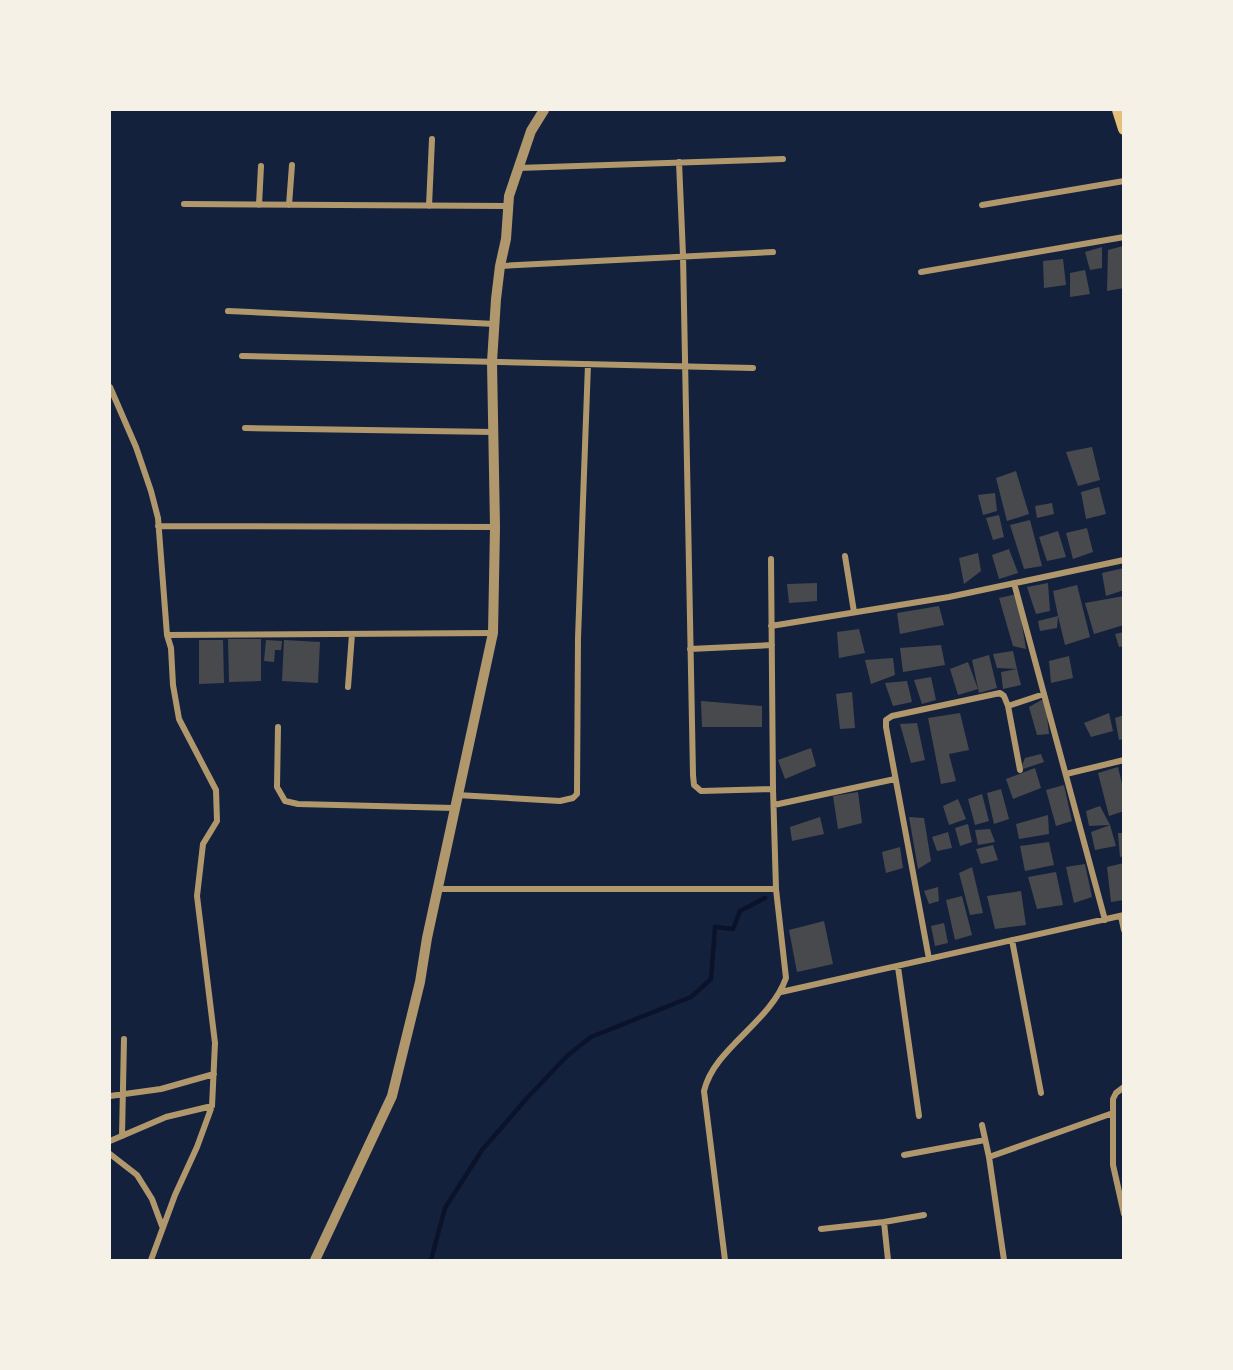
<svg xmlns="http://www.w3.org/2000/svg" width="1233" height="1370" font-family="'Alegreya Sans',sans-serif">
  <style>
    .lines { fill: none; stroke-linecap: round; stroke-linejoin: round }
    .stream { stroke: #0b132b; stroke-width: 4.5 }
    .building { fill: #48494c }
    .minor { stroke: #b1986c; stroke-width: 6 }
    .tertiary { stroke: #b1986c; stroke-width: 10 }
    .secondary { stroke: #e5c07b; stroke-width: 12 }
  </style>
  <rect width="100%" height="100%" fill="#14213d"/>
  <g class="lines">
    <path class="stream" d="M431,1260L445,1208L482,1150L528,1097L568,1055L591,1037L691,997L711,979L715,927L733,929L740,911L765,898"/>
  </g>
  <path class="building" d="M1123,246L1124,288L1107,291L1108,250Z
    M1102,247V268L1090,270L1085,252Z
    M1063,259L1066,285L1044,288L1043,261Z
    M1085,270L1090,294L1070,297V273Z
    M1092,447L1100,480L1078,486L1066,452Z
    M1016,471L1029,514L1007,521L996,478Z
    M1099,487L1106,514L1086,519L1081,492Z
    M995,493L997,511L983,515L978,495Z
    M1052,503L1054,514L1037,518L1035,506Z
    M999,515L1004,537L993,540L986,518Z
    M1030,520L1042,566L1024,569L1010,525Z
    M1087,528L1093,552L1073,559L1066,533Z
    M1058,531L1066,557L1047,561L1039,537Z
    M1009,549L1018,573L999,579L992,555Z
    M978,553L981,571L964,584L959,558Z
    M1124,568V590L1106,596L1102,573Z
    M817,583V601L789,603L787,584Z
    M1048,583L1050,611L1036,614L1027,587Z
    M1077,585L1090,637L1065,645L1058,616L1057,628L1040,631L1038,621L1058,616L1053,591Z
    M1017,594L1026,649L1013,646L999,598Z
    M1124,596V625L1094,634L1085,603Z
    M939,606L944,625L900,634L897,613Z
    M859,629L865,653L839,658L837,632Z
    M1124,632V646L1119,647L1115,634Z
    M228,639H261V681L229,682Z
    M199,640H223L224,683L199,684Z
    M266,640L282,641L281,650H275L274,662L264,661Z
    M284,640L320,642L318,683L282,681Z
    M941,645L945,665L903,672L900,648Z
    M1013,651L1017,669L997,668L993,654Z
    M989,655L997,688L979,693L972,660Z
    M1069,656L1073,678L1051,683L1049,661Z
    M893,658L895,675L871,684L865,660Z
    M968,662L978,689L958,695L950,669Z
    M1017,669L1021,685L1003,689L1001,672Z
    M931,677L936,700L922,704L914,680Z
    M907,681L912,702L893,706L885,683Z
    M852,692L855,728L840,729L836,694Z
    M1045,698L1049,734L1037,735L1029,707Z
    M701,701L762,706V727H702Z
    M960,713L969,750L949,754L956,781L941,784L928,718Z
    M1109,713L1113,731L1091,737L1084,723Z
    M1124,715V739L1119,740L1115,718Z
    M917,723L925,760L911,763L900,724Z
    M811,748L816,766L785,779L778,760Z
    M1041,754L1044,762L1020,770L1025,758Z
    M1118,767L1124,792V811L1109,816L1098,773Z
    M1035,768L1041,788L1013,799L1006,779Z
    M1064,785L1072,821L1056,826L1046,790Z
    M1001,789L1009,819L994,824L987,793Z
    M858,792L862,823L838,829L833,796Z
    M982,794L989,821L975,825L968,799Z
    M958,799L966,819L949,825L943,806Z
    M1100,806L1110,825L1089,826L1086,811Z
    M1048,815L1049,834L1019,839L1016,824Z
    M820,817L824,834L792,841L790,827Z
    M909,817L924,818L931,861L918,869Z
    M968,824L972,842L960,846L955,828Z
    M1110,825L1116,846L1095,850L1091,832Z
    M990,829L995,842L978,845L975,830Z
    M948,832L952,848L937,851L932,837Z
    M1118,833H1124V856L1120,857Z
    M1049,842L1054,865L1025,871L1020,846Z
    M993,845L998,860L981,864L976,849Z
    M900,847L903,868L886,873L882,852Z
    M1124,863V900L1111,902L1107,867Z
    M1085,864L1092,897L1074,903L1066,867Z
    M972,867L983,913L970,915L959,873Z
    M1056,872L1063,905L1037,909L1028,877Z
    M938,887L939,901L929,904L924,891Z
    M1021,891L1026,925L995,929L987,896Z
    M962,896L972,935L955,940L946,900Z
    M824,921L833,964L797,972L789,930Z
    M944,923L948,943L935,946L931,926Z"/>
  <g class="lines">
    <path class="minor" d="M679,162L683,255L693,775L694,785L701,791L773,789L776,889L786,978C770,1023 714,1048 704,1091L725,1260
      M518,168L783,159
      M184,204L508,206
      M259,205L261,166
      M289,205L292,165
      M982,205L1124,181
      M429,206L432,139
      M500,266L773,252
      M921,272L1124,237
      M228,311L495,324
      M242,356L753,368
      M110,387L136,447L151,491L158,518L167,635L171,648L173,685L179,719L216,790L217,821L203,844L197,896L215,1043L212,1106L197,1147L175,1195L151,1260
      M245,428L493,432
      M158,526L495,527
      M845,556L854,612
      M771,559L773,789
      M1014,583L1105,920
      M771,626L949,597L1124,560
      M167,635L493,633
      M690,649L772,645
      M348,687L352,634
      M1008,706L1020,770
      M278,727L277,787L285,801L298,804L454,808
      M1066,774L1124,760
      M457,795L560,801L573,798L577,794L578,638L588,364
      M774,805L895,779
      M438,889H776
      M1121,916L1124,930
      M1012,940L1041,1093
      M929,959L886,727V720L892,716L1000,693L1004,696L1008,706L1044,694
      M898,967L919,1116
      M781,992L1124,915
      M1124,1087L1116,1093L1113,1099V1165L1124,1214
      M110,1096L161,1089L214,1074
      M982,1125L989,1157L1004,1260
      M122,1136L124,1039
      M110,1141L166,1117L212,1106
      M110,1154L137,1175L152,1199L162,1226
      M904,1155L985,1140
      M989,1157L1113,1113
      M821,1229L884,1222
      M888,1260L884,1222L924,1215"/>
    <path class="tertiary" d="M315,1260L392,1096L420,982L427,938L493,633L495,527L492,362L496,299L500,266L506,239L509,196L531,131L544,110"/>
    <path class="secondary" d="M1118,110L1124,129"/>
  </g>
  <rect width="1233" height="1370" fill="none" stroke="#f6f1e7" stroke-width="222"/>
</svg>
